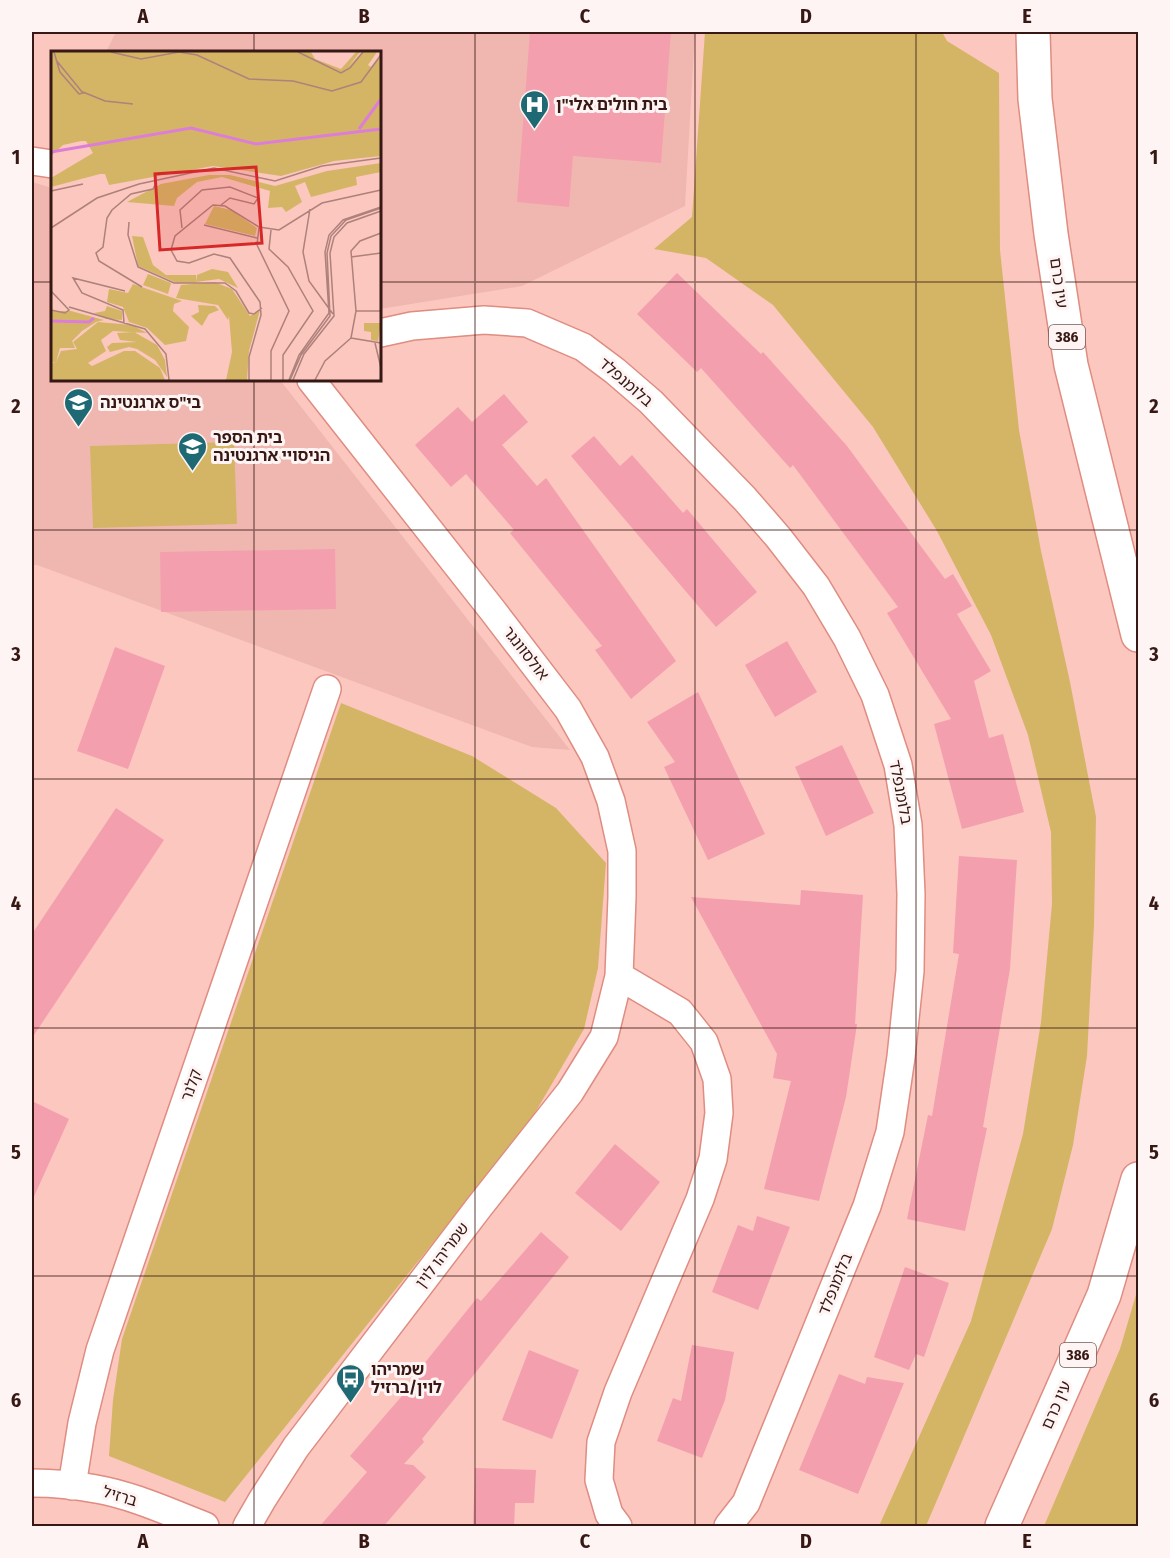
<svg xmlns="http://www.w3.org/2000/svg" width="1170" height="1558" font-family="'Fira Sans Condensed','Noto Sans Hebrew',sans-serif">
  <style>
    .built { fill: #f0b7b0 }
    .green { fill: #d4b566 }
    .building { fill: #f49fae }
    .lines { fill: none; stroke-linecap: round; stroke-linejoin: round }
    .street-casing { stroke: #df8c81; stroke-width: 30 }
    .primary-casing { stroke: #df8c81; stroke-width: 36 }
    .street { stroke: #fff; stroke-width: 27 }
    .primary { stroke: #fff; stroke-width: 33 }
    .grid { fill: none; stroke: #381814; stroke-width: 1.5; stroke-opacity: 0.55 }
    .labels { text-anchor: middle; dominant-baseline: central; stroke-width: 6; stroke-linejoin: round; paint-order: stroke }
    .shield { fill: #fef4f3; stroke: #735a57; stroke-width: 1.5 }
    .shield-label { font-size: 15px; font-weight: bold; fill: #381814 }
    .poi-label { font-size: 16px; font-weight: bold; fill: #381814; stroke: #fef4f3; text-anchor: start }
    .street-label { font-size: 16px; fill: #381814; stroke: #fef4f3 }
    .inset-river { fill: none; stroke: #dc7dd8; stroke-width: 3 }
    .inset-road { fill: none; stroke: #ae817b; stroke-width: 1.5 }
    .view { fill: #d62828; fill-opacity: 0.15; stroke: #d62828; stroke-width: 3 }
    .inset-edge { fill: none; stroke: #381814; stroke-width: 3 }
    .neatline { fill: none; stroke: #381814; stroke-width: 2 }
    .grid-label { font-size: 20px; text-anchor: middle; font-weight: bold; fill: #381814 }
  </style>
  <rect width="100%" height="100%" fill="#fcc7bf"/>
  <path class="built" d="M116,32H695L685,206L522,286L380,309V52H106Z
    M32,182L52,188V380H280L570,750L532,747L37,565H32Z"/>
  <path class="green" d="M705,32H942L947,41L999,73L1000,250L1019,430L1041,551L1070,682L1096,817L1094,925L1087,1056L1073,1145L1052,1229L926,1526H879L971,1321L1023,1134L1041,1022L1052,904L1051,832L1028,735L991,635L937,531L873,427L773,305L706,258L654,249L692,217Z
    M234,442L237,524L93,528L90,446Z
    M341,703L472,756L556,808L606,863L598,968L584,1029L529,1123L225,1502L109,1456L113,1400L122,1339Z
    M1138,1288V1526H1044L1120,1349Z"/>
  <path class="building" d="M530,32H671L661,163L573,156L569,207L517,202Z
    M677,273L761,354L763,352L847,446L945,579L953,574L972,606L957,614L991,671L974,681L989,738L1003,734L1024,812L962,829L934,724L951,719L887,613L898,607L793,465L790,468L701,368L697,372L637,314Z
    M504,394L528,422L502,445L537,486L546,478L676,661L631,699L595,650L602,646L510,533L514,530L466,474L451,487L415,445L458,407L472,422Z
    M594,436L620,466L632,455L683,513L687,509L757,592L716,627L571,456Z
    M335,549L336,609L161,612L160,552Z
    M787,641L817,692L775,717L745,665Z
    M115,647L165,666L128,769L77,751Z
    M698,692L765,834L708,860L664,767L675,762L647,722Z
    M842,745L874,813L826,836L795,767Z
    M116,808L164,840L32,1038V934Z
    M959,856L1017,860L1010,969L983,1127L987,1128L965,1231L907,1219L928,1115L932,1116L959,954L953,953Z
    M801,890L863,895L855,1024H857L846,1097L819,1201L764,1189L791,1081L773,1078L777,1054L691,897L800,905Z
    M32,1101L69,1119L32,1201Z
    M615,1144L660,1182L621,1231L575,1193Z
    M757,1216L790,1227L758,1310L712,1292L738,1225L753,1231Z
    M541,1232L569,1257L422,1439L424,1442L404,1464L413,1465L426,1477L383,1527H319L367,1472L350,1456L414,1382L411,1380L477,1298L481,1301Z
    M905,1267L949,1283L924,1357L916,1354L909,1370L874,1357Z
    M692,1345L734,1352L725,1400L702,1458L657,1441L673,1398L681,1401Z
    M529,1350L579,1370L552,1439L502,1420Z
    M839,1374L865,1384L867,1377L904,1383L858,1494L799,1470Z
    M475,1468L536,1470L534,1503H515L514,1527H473Z"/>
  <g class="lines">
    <defs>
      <path id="street" d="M32,161L52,164
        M380,333L412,326L484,320L527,323L583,347L615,371L651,402L745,499L778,537L816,586L847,638L875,695L898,765L908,825L911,894L910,971L901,1057L890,1132L867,1206L746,1503L728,1526
        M32,1483C53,1483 75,1485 96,1489C132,1495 171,1513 205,1526
        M72,1486L82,1423L100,1350L327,689
        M247,1526L262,1500L296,1447L479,1207L570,1092L604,1037L619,976L622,897V851L611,801L595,757L568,709L493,611L311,380
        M618,1526L609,1514L599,1480L601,1442L618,1392L700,1199L713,1159L719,1113L717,1079L704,1042L680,1012L619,976"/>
      <path id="primary" d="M1033,32L1035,99L1051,234L1071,365L1138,635
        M1002,1526L1104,1295L1138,1179"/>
    </defs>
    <use href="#street" class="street-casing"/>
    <use href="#primary" class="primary-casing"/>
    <use href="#street" class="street"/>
    <use href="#primary" class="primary"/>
  </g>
  <path class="grid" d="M254,32V52M475,32V1526M695,32V1526M916,32V1526M32,282H52M380,282H1138M254,380V1526M32,530H1138M32,779H1138M32,1028H1138M32,1276H1138"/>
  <defs>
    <symbol id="hospital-pin" viewBox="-11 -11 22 30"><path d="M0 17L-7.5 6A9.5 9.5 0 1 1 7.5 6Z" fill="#1f6974" stroke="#fef4f3"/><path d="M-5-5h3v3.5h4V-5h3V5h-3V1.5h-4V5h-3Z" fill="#fff"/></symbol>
    <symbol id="school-pin" viewBox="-11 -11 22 30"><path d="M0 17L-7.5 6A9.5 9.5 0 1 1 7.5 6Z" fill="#1f6974" stroke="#fef4f3"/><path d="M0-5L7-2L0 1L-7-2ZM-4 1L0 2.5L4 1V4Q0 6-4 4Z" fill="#fff"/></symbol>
    <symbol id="bus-pin" viewBox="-11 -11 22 30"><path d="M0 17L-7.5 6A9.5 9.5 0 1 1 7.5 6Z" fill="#1f6974" stroke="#fef4f3"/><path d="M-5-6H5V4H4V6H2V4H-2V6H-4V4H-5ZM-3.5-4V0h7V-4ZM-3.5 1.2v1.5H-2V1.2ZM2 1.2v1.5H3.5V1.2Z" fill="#fff"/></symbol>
  </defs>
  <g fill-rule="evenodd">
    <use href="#hospital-pin" x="518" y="88" width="33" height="45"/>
    <use href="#school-pin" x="62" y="386" width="33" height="45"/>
    <use href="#school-pin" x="176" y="430" width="33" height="45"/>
    <use href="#bus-pin" x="334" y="1362" width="33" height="45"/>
  </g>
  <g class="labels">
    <g class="shield">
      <rect x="1049" y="325" width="36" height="24" rx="4.5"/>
      <rect x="1060" y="1343" width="36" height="24" rx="4.5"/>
    </g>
    <g class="shield-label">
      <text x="1067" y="337">386</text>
      <text x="1078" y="1355">386</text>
    </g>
    <g class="poi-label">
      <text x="556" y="104">בית חולים אלי"ן</text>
      <text x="100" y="402">בי"ס ארגנטינה</text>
      <text x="213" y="437">בית הספר<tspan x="213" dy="18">הניסויי ארגנטינה</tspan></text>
      <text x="371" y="1369">שמריהו<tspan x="371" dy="18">לוין/ברזיל</tspan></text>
    </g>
    <g class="street-label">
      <text transform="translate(1059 283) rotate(82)">עין כרם</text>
      <text transform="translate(626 382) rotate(41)">בלומנפלד</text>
      <text transform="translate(526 653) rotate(52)">אולסוונגר</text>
      <text transform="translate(901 792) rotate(79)">בלומנפלד</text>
      <text transform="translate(191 1085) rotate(-71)">קלנר</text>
      <text transform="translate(442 1255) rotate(-53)">שמריהו לוין</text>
      <text transform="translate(835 1284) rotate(-68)">בלומנפלד</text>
      <text transform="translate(1056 1405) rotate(-66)">עין כרם</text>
      <text transform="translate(120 1496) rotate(17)">ברזיל</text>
    </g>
  </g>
  <g transform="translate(51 51)">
    <rect width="330" height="330" fill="#fcc7bf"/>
    <path d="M0,1H260L264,8L290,18L305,1H309L297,16L311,1H326L317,14L320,16L330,2V105L283,110L230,125L162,115L58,134L54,123H49L0,136V127L42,102L35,90H30L12,94L0,105ZM330,112V121L305,126L306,134L260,146L254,131L244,135L251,151L235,161L231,156L217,157L219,140L171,126L146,131L126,147L123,155L76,151L110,133L158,124H179L224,135L276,120ZM163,155L180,159L206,177L204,185L154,173ZM81,185L92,186L102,214L115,224H145V232H126L87,215ZM161,218L177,221L187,237L168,228L145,231L146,224ZM97,223L120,232L117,243L92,234ZM163,231L181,238L199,265L209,259L198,300L196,329H175L181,301L178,265L177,269L167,254L125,247L130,234ZM82,233L131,250L123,253L122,260L138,276L135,290L114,294L96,277L78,271L72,256L56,251L58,238L77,242ZM147,254L164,255L168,259L158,263L151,275L140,265L148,261ZM56,255L71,260V269L55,268L43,262L54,260ZM0,260H20L53,269L45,271L31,280L21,290L24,297H9L5,311L10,300L26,298L22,291L47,271L81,274L96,282L62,280L50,289L55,300L37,312L41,315L73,300H84L109,317L114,329H0V312H5L0,311ZM313,272H330L327,290L320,289V281L313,280ZM83,281L106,294L114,309L116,326L104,309L86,298L78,296L59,301L56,296L61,292L86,291L69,289L66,282Z" fill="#d4b566"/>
    <path class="inset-river" d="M308,78L330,48M0,101L140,77L205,93L330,78M0,270L38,271L43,267"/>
    <path class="inset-road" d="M3,1L8,18L9,21L28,43L32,42L5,9M60,1L90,8L128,1L146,4L198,28L242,30L281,40L310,31L330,4M247,1L290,22L299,17L312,1M32,41L54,50L82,53M0,140L32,133M259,158L252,201L258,230L282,263M78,171L77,184L87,216L123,232H174L185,240L198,262L203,263L211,257M153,174L206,187M208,176L206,194L238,260L220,300V329M0,177L46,147L88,133L163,117L224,130L271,115L330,107M131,177L129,159L151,139L179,136L207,147L203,153L179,147L170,154M220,179L218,198L237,216L262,260L232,304V329M300,206L330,202M91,236L48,210L45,202L52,196L56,167L61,159L80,143L102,138L105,132M0,240L18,259L14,262L0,259M18,256L94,278L115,303L118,329M305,260H330M73,272L72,259L31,242L22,227L74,240M300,287L305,260L300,200L309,190L330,182M300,287L330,292M324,292L330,317M198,329V306L210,264L209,251L179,207L163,203L138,212L126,210L120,199L124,185L162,154L174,155L208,176L228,179L271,152L330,139M238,329L248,304L278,262L274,201L278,184L292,169L330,156M239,329L250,304L279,265L276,202L280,185L295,169L330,157M242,329L253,303L283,265L279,202L283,186L296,172L330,160M264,329L274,310L300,287"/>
    <path class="view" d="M205,116L211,192L109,199L104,123Z"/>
    <rect width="330" height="330" class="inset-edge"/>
  </g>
  <rect width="1170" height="1558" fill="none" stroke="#fef4f3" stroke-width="66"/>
  <rect x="33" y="33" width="1104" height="1492" class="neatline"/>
  <g class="grid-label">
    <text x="143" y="23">A</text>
    <text x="364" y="23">B</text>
    <text x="585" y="23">C</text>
    <text x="806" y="23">D</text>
    <text x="1027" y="23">E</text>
    <text x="16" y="164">1</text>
    <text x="1154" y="164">1</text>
    <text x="16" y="413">2</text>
    <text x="1154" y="413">2</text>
    <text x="16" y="661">3</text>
    <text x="1154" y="661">3</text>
    <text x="16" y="910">4</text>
    <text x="1154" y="910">4</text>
    <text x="16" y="1159">5</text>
    <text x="1154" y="1159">5</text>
    <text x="16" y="1407">6</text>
    <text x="1154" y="1407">6</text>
    <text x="143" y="1548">A</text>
    <text x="364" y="1548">B</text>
    <text x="585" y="1548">C</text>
    <text x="806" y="1548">D</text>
    <text x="1027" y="1548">E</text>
  </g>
</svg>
